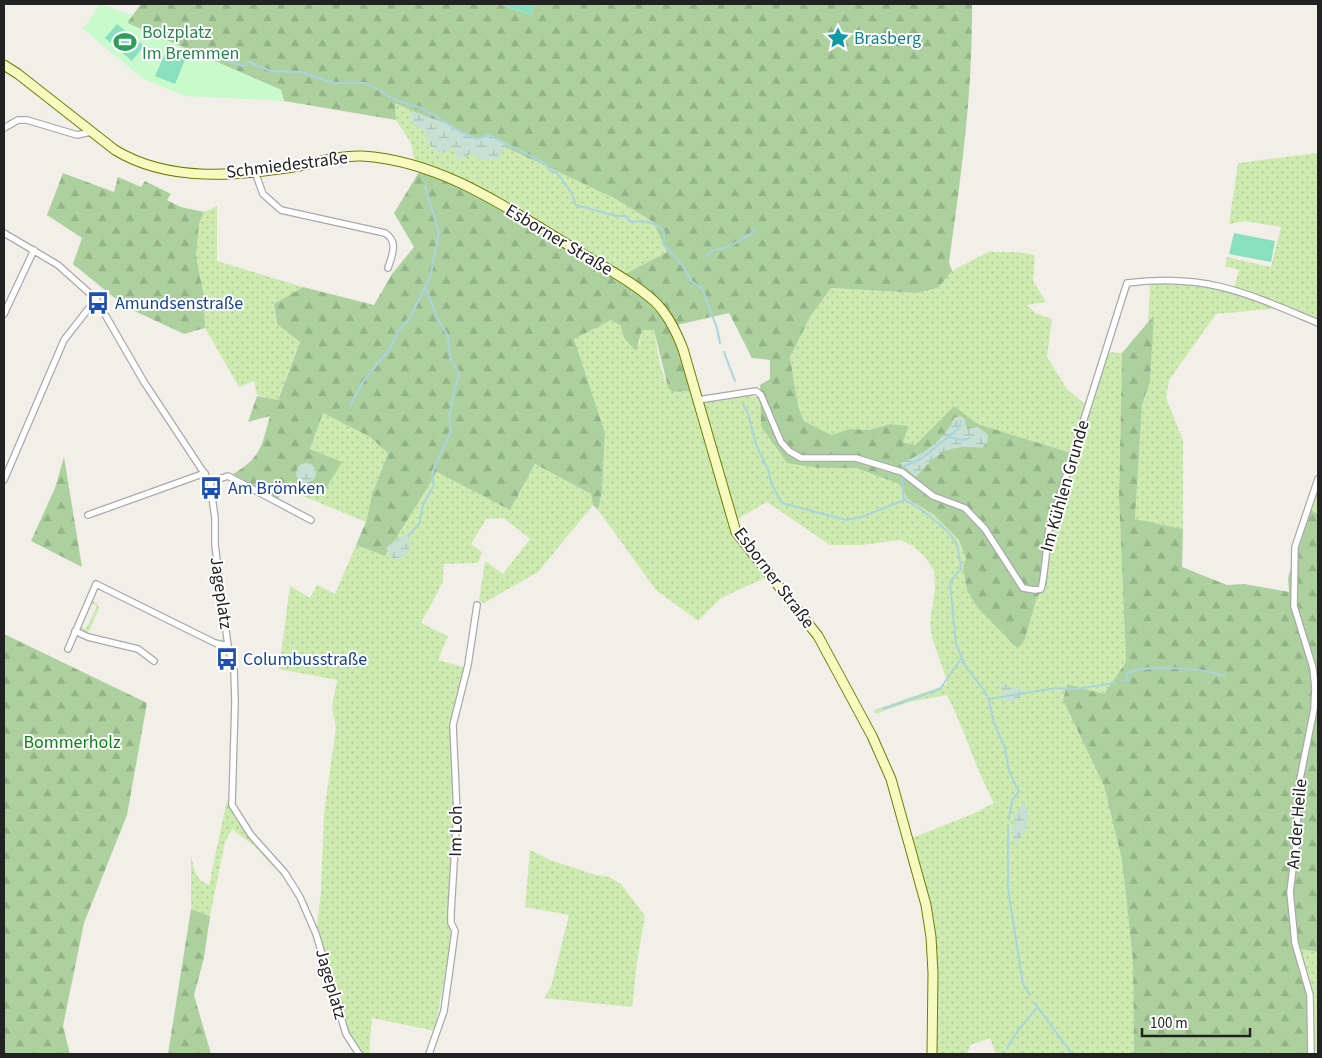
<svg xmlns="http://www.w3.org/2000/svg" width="1322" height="1058" font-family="'Source Sans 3',sans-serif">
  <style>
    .grass { fill: url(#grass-dots) }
    .forest { fill: url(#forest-firs) }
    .wetland { fill: url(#wetland-marsh) }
    .park { fill: #c8facc }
    .pitch { fill: #88e0be }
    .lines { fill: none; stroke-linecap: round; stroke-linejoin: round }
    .stream { stroke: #aad3df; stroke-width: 2 }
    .minor-casing { stroke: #a9a9a9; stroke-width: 8 }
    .secondary-casing { stroke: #707d05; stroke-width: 11 }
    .minor { stroke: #fff; stroke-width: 5.5 }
    .secondary { stroke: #f7fabf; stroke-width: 9 }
    .labels { text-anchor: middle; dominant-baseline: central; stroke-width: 4; stroke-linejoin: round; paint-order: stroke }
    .leisure-label { font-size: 18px; fill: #27864d; stroke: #fff; text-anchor: start }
    .culture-label { font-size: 18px; fill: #0d838f; stroke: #fff; text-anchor: start }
    .street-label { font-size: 18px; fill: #222; stroke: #fff }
    .transit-label { font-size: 18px; fill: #164399; stroke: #fff; text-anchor: start }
    .park-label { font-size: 18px; fill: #0c8416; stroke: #fff }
  </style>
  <defs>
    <pattern id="grass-dots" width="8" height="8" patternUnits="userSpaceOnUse" patternTransform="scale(1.25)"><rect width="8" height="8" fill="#cdebb0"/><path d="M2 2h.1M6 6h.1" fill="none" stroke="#b0c997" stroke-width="1.8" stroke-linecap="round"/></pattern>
    <pattern id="forest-firs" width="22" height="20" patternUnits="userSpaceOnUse" patternTransform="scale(1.25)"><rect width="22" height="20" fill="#add19e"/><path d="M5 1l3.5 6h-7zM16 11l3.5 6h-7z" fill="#95b388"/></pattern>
    <pattern id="wetland-marsh" width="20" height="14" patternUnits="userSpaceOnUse" patternTransform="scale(1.25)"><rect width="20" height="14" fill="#c6e0d4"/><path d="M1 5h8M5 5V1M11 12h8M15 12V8" fill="none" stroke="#aac0b6"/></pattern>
  </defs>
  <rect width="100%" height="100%" fill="#f2efe9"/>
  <path class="grass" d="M395,103L446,126L501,145L617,199L653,222L667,252L623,275L415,163L411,143L396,120Z
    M1318,153V321L1264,297L1234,288L1239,270L1225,266L1227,257L1271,267L1281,227L1245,221L1229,224L1238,163Z
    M217,206V261L303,287L274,304L277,324L300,341L277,401L257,395L254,381L239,387L205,328L204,296L196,256L199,224L204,212Z
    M988,252H1017L1035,255L1033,281L1046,302L1027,305L1035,313L1052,319L1047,357L1067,389L1087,406L1071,453L978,424L954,406L915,445L903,442L909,426L890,424L869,430L850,429L831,436L804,421L798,406L790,357L810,317L831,288L916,293L938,288L952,271Z
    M1150,281L1210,285L1280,308L1216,314L1169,380L1166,398L1183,440V529L1135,520L1142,405L1150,382L1153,316L1148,321Z
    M611,319L620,325L624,338L639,345L642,329L654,330C658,350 659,376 673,392L690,391L733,535L767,577L721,598L698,621L656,590L598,510L602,492L605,433L574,339Z
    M1105,352L1122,353L1119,499L1126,662L1104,694L1067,684L1063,700L1104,786L1122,860L1133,962L1134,1054H996L990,1038L970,1045L967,1054H936C943,986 923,906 912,838L975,813L994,803C975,768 965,730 947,695L909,702L875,714L874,710L946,685L947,681L932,638L930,623L935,588L934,571L925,557L913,546L900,540L862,545H830L767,502L734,521L701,401L739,393L761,398L819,468H856L899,484L908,499L934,515L959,540L966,558L963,568L967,591L977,607L1025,639L1037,597L1047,585L1052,529L1063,487Z
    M323,413L370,437L389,452L372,495L366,522L286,489L290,481L341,463L310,449Z
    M535,464L591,494L593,505L538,572L484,603L479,601L485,561L503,574L530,539L504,518L486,519L471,544L482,552L478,563L444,564L443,582L421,623L448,636L438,660L466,668L451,722L455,816L449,907L452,935L435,1031L372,1018L369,1054H363L349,1034L317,927L321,890L324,813L336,728L332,707L337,680L279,669L290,586L310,598L317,585L335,594L356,545L385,556L437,471L510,510Z
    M1318,484V514L1310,509Z
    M93,601L98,605L99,608L89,631L85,633L81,631V627L86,629L97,606L91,603Z
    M227,800L236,817L277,871L254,846L232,829L225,842L210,916L191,909V855C194,869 195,880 209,885Z
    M530,850L550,860L596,875L609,877L621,884L645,916L637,962L632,1007L544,998L551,987L569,915L525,907Z
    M1299,949L1318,952V1054L1312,1048Z"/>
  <path class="forest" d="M141,4H499L531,15L534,4H972C973,91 961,176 949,262L952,271L938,288L916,293L831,288L810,317L790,357L798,406L804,421L831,435L850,429L869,430L890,424L909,426L903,442L915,445L954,406L978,424L1071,453L1052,529L1047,585L1037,597L1025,639L1018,649L977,607L967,591L963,568L966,558L959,540L934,515L908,499L899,484L856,468H819L787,463L761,426L760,385L770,379V360L752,358L729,313L677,325L623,275L667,252L653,222L616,199L501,145L472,139L395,103L396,120L284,101L281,90L127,23Z
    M419,172L457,184L516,217L643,297L670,327L679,347L690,391L672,392L668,387L654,330H642L636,351L624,338L620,325L611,320L574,339L605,433L602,492L598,510L593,505L591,494L535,464L510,510L437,472L385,556L356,545L366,522L372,495L388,453L370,437L323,413L310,449L342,462L323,493L290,481L286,489H282L278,499L233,474C262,456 261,448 270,416L248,422L257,396L278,400L300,342L277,324L274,304L303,287L374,305L392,274L414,247L394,213Z
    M63,173L114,192L118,177L141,187L145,181L171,194L167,200L181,207L204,212L199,224L196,256L204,296L205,328L184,334L126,307L73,264L82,238L47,215Z
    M1154,315L1150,382L1142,405L1135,519L1183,529L1182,567L1227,585L1244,584L1289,592L1288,578L1310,509L1318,514V952L1299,949L1309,998L1307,1054H1134L1133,962L1122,860L1104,786L1063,700L1067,684L1104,694L1126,662L1119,499L1122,353Z
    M64,457L82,567L31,541L55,488Z
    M4,634L147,703L127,815L84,923L63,1026L70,1054H4Z
    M191,909L210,916L204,958L194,995L211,1054H168Z"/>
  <path class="wetland" d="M410,110L450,125L477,139L489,135L507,144L497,160L475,158L474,153L457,160L453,148L441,154L429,145L423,130L413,125Z
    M960,416L964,418L967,429L978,427L988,435L987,443L982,448C948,444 938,452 916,477L900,463C923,455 944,441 954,418Z
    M296 473a10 10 0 1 1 20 0a10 10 0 1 1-20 0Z
    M402,535L408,536L410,546L406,555L398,560L392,558L386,548Z
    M1003,683L1015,689L1022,685L1020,699L1006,702L1000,688Z
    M1025,802C1031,823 1028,830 1014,845C1012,828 1011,814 1025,802Z"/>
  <path class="park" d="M100,4L132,15L127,23L281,90L284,101L185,96L143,79L83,29Z"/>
  <path class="pitch" d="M499,4H534L531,15Z
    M117,24L144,46L132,61L105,38Z
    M168,47L187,55L175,84L155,76Z
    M1234,233L1275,241L1271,262L1229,254Z"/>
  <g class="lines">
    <path class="stream" d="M193,48L243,66L249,62L271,71L301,72L334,83H366L398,101L422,108L461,132L477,139L489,135L548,165L549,170L557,173L571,192L576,205L616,216H625L631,222C642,220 658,222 664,232L663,244L683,266L692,282L702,288L717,328L720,343
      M706,256C716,246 722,251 732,245C739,242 742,237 750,235L754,229
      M724,352L735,381
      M743,405L748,413L756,444L769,472L771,483L782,503L846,520L862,517L904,500C918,505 949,530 956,543C959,550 960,561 961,569L950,582L956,644L966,667L984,690L989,701L994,723L1005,748L1009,771L1019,792L1012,800L1009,819
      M350,406L362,383L391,347L398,332L411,316L430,278L439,233L425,186
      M949,436L958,429L961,421
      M902,467L921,459L948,437L962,440L970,438
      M902,478L904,500
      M408,536L419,524L423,505L434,485L432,473L451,430L449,415L459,373L450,357L448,336L437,318L426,288
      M1122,681L1128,680L1126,675C1135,663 1212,668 1225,677
      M989,699L1056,688L1075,689L1115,683
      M883,709L940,689L961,659
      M1008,825V889L1023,984L1030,995
      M1034,1002L1072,1054
      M1007,1048L1019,1029L1037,1008
      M1003,1054L1004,1052"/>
    <defs>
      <path id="minor" d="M4,128L18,120H27L77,135L91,132
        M255,172L263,194L281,210L385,233C399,242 392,255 388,268
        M4,233L58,265L96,299L144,382L210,482L215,518V545L228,646L234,670L235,702L232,805L251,835L285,873L300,897L316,934L346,1034L359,1054
        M4,314L34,250
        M698,400L756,391L761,395L781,442L789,451L801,458H856L902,472L933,496L965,508L985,529L1023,588L1035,590L1041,589C1044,582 1047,542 1049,530L1127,283C1206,273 1247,293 1318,323
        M4,480L64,340L96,299
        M210,482L228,476L311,520
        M88,515L205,473
        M75,631L88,637L138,649L154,661
        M68,649L96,584L215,643L228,646
        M429,1054L444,1011L455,931L451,923V912L457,814L453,725L468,665L477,605
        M1311,1054L1310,995L1295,943L1290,892L1297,836L1298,789L1314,709L1315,688L1313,668L1294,606L1295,547L1318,479"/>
      <path id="secondary" d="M4,65L18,74L115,150C169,183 238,176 299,166C319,162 341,155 362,156C443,161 512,211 578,251C603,267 632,281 654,301C668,314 676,331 683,349L736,532L818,636L872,736L891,779L926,905L931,937L933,973L932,1054"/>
    </defs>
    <use href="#minor" class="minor-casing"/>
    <use href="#secondary" class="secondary-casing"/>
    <use href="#minor" class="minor"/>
    <use href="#secondary" class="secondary"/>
  </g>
  <defs>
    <symbol id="sight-bare" viewBox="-9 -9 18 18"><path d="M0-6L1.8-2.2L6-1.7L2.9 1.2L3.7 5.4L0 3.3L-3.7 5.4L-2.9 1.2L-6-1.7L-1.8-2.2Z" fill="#0f9aa8" stroke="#fff" stroke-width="2.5" paint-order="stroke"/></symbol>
    <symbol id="stadium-bare" viewBox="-9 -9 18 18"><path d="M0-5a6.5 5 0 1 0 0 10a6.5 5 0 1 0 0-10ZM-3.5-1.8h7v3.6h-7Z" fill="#2e9e5b" stroke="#fff" stroke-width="2.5" paint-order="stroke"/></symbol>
    <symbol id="bus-bare" viewBox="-9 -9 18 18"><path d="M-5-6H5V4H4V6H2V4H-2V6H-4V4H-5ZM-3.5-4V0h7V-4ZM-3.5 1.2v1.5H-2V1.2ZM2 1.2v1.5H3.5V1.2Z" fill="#1a4fb4" stroke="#fff" stroke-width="2.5" paint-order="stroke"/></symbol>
  </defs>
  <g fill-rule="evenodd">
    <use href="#sight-bare" x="822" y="22" width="32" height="32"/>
    <use href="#stadium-bare" x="109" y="26" width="32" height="32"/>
    <use href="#bus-bare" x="82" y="287" width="32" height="32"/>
    <use href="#bus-bare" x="195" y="472" width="32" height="32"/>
    <use href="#bus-bare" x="211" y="643" width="32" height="32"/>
  </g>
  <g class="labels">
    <g class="leisure-label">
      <text x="142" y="32">Bolzplatz<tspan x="142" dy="21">Im Bremmen</tspan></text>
    </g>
    <g class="culture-label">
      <text x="854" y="38">Brasberg</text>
    </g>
    <g class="street-label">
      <text transform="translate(287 165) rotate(-7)">Schmiedestraße</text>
      <text transform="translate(559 240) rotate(31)">Esborner Straße</text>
      <text transform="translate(1065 486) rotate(-74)">Im Kühlen Grunde</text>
      <text transform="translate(774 578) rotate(53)">Esborner Straße</text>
      <text transform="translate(221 593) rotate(82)">Jageplatz</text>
      <text transform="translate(1297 824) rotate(-85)">An der Heile</text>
      <text transform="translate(456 831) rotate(-89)">Im Loh</text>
      <text transform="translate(331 984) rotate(74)">Jageplatz</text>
    </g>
    <g class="transit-label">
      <text x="115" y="303">Amundsenstraße</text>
      <text x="228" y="488">Am Brömken</text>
      <text x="243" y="659">Columbusstraße</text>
    </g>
    <g class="park-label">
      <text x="72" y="742">Bommerholz</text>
    </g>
  </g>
  <rect width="1322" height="1058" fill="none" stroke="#222222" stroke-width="10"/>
  <path d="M1142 1028v8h108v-8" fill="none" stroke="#222222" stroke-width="2.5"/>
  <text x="1150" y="1028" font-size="15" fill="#222222" stroke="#ffffff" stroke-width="4" paint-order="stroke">100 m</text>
</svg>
